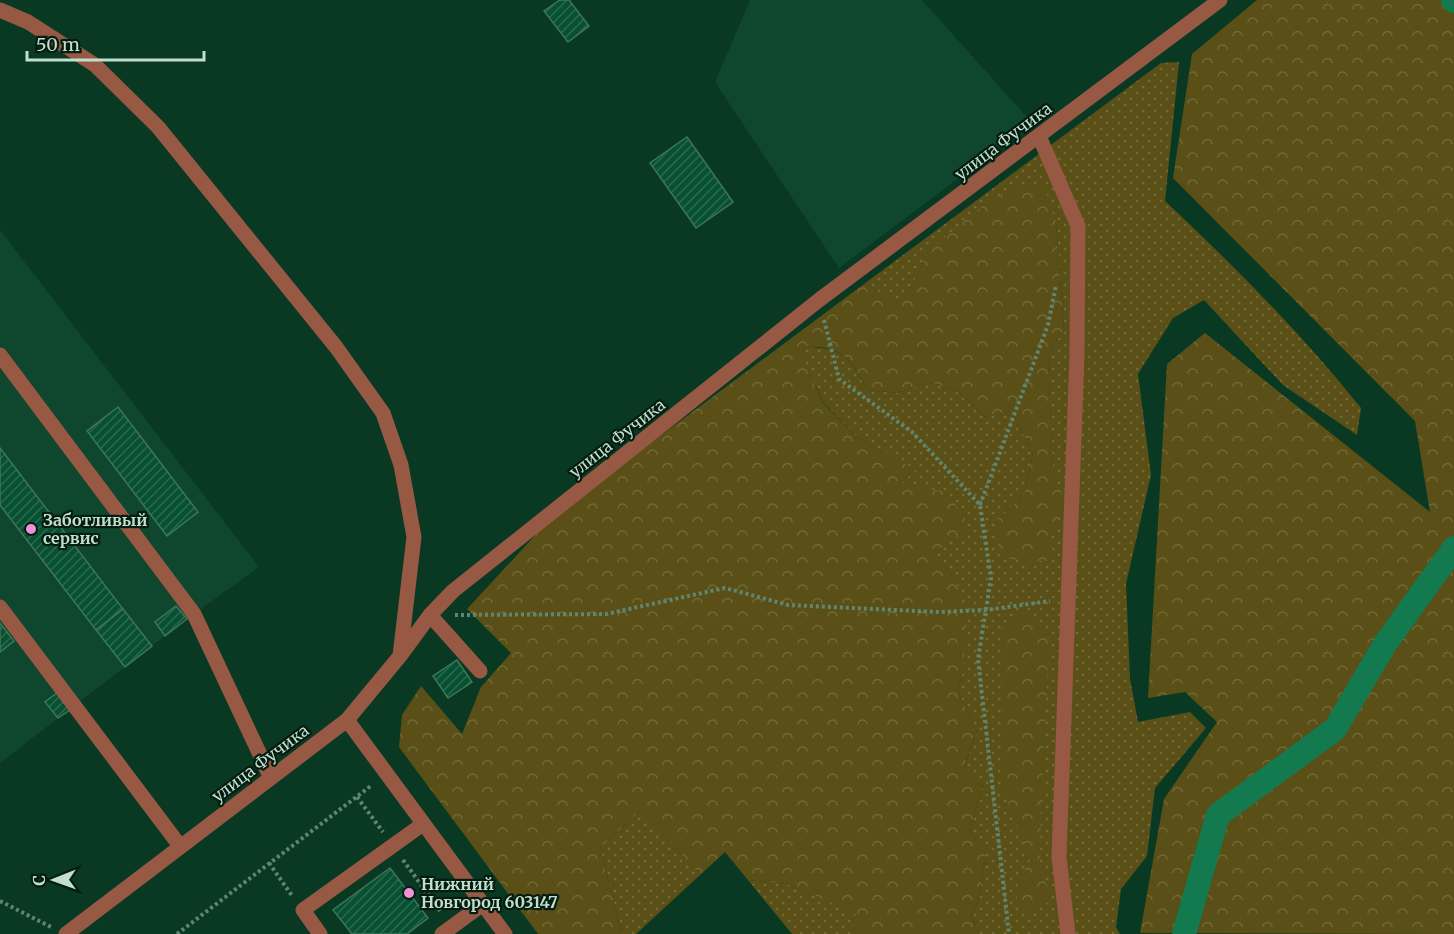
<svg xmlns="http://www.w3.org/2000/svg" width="1454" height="934" font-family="Merriweather,serif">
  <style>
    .built { fill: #0f462e }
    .grass { fill: url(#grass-dots) }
    .forest { fill: url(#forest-crowns) }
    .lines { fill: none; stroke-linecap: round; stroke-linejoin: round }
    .canal { stroke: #13794e; stroke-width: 24 }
    .building { fill: url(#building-hatch); stroke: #3d7658; stroke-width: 1.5 }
    .path { stroke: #5f8672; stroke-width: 4; stroke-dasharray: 3 3; stroke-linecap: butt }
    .minor { stroke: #985944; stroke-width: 15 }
    .poi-dot { fill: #f391d6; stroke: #051d11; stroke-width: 2 }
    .labels { text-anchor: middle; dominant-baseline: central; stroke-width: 4.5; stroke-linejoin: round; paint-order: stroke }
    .street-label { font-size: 16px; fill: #c2dfcd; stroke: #051d11 }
    .poi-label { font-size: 16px; font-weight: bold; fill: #c2dfcd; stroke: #051d11; text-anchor: start }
  </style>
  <defs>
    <pattern id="grass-dots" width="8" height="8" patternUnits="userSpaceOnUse" patternTransform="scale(1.5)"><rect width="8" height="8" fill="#5a5017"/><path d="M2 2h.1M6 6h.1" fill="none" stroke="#706938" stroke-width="1.8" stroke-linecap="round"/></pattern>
    <pattern id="forest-crowns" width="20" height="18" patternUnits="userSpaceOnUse" patternTransform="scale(1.5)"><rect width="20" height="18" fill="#5a5017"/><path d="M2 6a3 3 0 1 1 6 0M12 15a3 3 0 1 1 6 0" fill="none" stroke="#706938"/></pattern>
    <pattern id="building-hatch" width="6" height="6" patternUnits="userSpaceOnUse" patternTransform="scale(1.5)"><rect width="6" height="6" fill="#085032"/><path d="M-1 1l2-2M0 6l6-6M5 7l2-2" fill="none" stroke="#2a694e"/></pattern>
  </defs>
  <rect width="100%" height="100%" fill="#0a3923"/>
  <path class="built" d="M750,0H922L1032,123L839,268L715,82Z
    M0,230L259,567L187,619L0,763Z"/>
  <path class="grass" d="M1179,62L1165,201C1234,266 1301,333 1361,408L1357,435L1283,385L1204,300L1173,318L1138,374L1151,475L1126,584L1130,679L1138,722L1190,712L1206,728L1155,788L1147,856L1121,889L1116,927L1120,934H979L971,915L978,902L986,855L970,831L982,786L964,768L977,731L958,692L963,669L954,579L934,551L969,528L921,488L901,483L915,470L857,437L823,402L797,346C844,349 844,350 868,390L897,393L930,382L960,393L985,417L1012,411L1033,455L1024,493L995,524L1050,532L1065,506L1053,471L1050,406L1048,354L1064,329L1056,223L928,251L913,284L895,302L864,284L1161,63Z
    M641,810L700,875L636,934H622L600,848Z
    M748,880L787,884L857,913L850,934H792Z"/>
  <path class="forest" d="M1257,0H1454V934L1140,933L1164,799L1217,722L1185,692L1148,698L1167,364L1205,333L1430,512L1415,421L1173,178L1192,54Z
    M1014,188H1045L1056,223L1064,329L1048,354L1053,471L1066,506L1050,532L1054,560L1028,562L1000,557L995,524L1024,493L1033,455L1012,411L985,417L960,393L930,382L897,393L868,390C847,354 842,345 798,347L823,403L857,437L916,470L901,483L949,493L969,529L935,552L954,579L968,606L963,669L958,692L977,731L964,767L982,786L970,831L986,855L978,902L971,915L979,934H850L856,913L787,884L748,880L725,852L700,875L641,810L600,848L622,934H538L399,747L402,715L421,686L462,734L481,687L511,653L467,609L553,516L864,284L895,301L913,284L928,251L984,205Z
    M1025,613L1049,640L1041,809L1040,868L1053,901L1023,912L1014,891L1030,860L1003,790L1002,626Z"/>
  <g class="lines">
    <path class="canal" d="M1453,0L1454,1
      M1184,934L1218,815L1335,729L1385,644L1454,548"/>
  </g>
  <path class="building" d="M560,0H569L589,26L568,42L544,11Z
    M687,137L733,202L696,228L650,163Z
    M118,407L198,512L167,536L87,431Z
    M0,448L123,609L96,630L0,505Z
    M176,606L187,619L165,636L155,622Z
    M123,609L152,646L125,667L96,630Z
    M0,623L14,641L0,652Z
    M457,660L472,682L448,698L433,676Z
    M57,693L70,710L58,718L45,702Z
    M390,868L428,918L407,934H352L333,910Z"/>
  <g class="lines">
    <path class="path" d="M824,320L839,379L912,432L980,505L991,578L978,659L1009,934
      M980,505L1048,325L1056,285
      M455,615L606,614L725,588L788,605L939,612L986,610L1050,601
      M357,797L383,832
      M403,860L441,912
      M269,863L293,897
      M0,901L51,927
      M177,934L372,785"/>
    <path class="minor" d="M0,10L28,22L95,65L158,127L336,347L383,413L401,465L414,537L400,656
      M1039,136L1078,226L1077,354L1059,857L1068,934
      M0,355L194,614L271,778
      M0,607L180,846
      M430,615L480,671
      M347,720L505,934
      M66,934L347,720L400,656L430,615L453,591L819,300L1220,0
      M320,934L303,910L423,824
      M442,934L483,904"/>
  </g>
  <g class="poi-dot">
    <circle cx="31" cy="529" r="6"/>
    <circle cx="409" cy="893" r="6"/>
  </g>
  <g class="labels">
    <g class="street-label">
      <text transform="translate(1003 141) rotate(-37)">улица Фучика</text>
      <text transform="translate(617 438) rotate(-38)">улица Фучика</text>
      <text transform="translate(260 763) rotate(-37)">улица Фучика</text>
    </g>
    <g class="poi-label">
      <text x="43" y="520">Заботливый<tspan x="43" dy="18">сервис</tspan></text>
      <text x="421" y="884">Нижний<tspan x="421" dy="18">Новгород 603147</tspan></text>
    </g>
  </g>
  <g transform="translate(54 880) rotate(269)" stroke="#051d11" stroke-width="4.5" paint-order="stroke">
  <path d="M0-4.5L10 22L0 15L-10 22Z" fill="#c2dfcd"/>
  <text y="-9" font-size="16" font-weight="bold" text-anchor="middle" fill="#c2dfcd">С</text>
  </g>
  <path d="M27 51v9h177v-9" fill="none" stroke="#c2dfcd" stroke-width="3"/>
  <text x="36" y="51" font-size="18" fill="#c2dfcd" stroke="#051d11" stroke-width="4.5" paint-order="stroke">50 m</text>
</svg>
